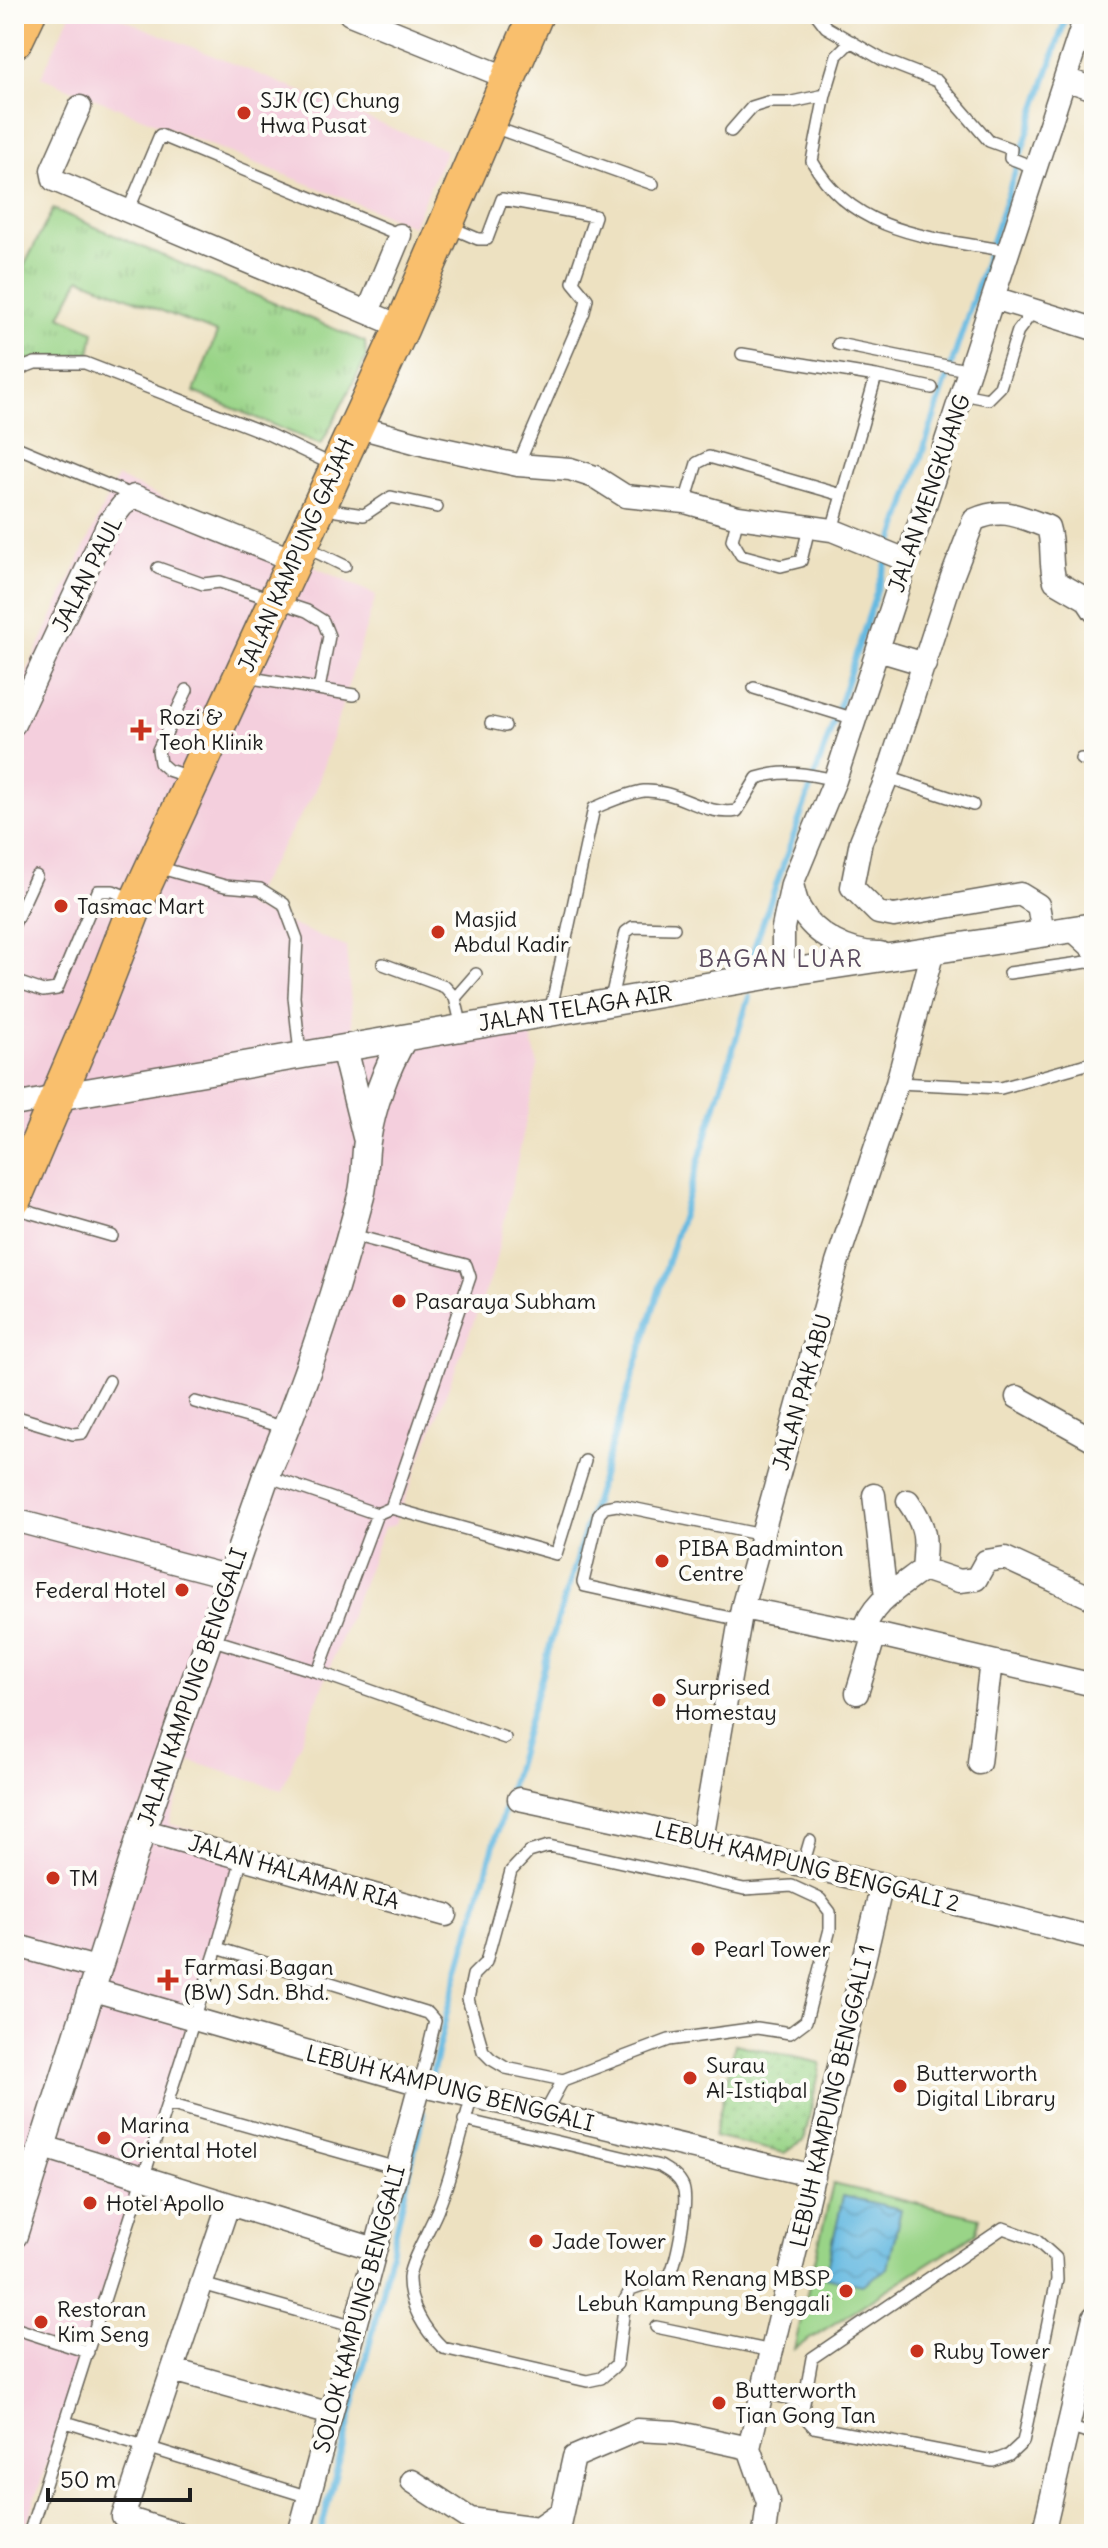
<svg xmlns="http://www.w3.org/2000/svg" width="1108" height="2548" font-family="Delius,sans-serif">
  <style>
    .built { fill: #f4cfdd }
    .grass { fill: url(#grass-tufts); stroke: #5a7852; stroke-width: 2 }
    .park { fill: url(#park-dots); stroke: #5a7852; stroke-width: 2 }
    .pitch { fill: #99d487; stroke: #5a7852; stroke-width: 2 }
    .water { fill: url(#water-waves); stroke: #406a7e; stroke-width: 2 }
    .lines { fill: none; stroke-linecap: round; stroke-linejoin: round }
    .stream { stroke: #65b9e1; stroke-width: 6 }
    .service-casing { stroke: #656156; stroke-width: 14 }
    .minor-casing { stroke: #656156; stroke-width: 25 }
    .tertiary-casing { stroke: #656156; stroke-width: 29 }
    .primary-casing { stroke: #656156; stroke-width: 37 }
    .motorway-casing { stroke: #656156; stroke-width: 41 }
    .service { stroke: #fff; stroke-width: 11 }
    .minor { stroke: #fff; stroke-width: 22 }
    .tertiary { stroke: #fff; stroke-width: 26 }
    .primary { stroke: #f9bf6d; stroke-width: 34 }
    .motorway { stroke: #f9bf6d; stroke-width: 38 }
    .poi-dot { fill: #c8321e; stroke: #fdfcf7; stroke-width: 3 }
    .labels { text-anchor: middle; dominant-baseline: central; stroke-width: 8; stroke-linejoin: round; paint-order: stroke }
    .poi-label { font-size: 22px; fill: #1c1c1c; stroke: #fdfcf7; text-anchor: start }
    .street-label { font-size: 22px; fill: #1c1c1c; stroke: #fdfcf7 }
    .neighbourhood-label { font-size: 24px; letter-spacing: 2px; fill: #5b4c5f; stroke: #fdfcf7 }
  </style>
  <defs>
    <pattern id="grass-tufts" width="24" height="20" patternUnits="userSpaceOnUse" patternTransform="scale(2)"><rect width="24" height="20" fill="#99d487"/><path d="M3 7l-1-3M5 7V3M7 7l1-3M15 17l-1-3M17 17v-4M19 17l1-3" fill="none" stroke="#83b574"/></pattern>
    <pattern id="park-dots" width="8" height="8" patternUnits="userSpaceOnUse" patternTransform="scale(2)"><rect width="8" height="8" fill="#99d487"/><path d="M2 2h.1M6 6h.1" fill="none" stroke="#83b574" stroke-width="1.8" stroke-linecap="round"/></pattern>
    <pattern id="water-waves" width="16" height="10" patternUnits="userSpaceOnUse" patternTransform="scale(2)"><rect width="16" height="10" fill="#65b9e1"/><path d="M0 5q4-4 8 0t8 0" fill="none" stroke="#579ec0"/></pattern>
  </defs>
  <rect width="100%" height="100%" fill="#fdfcf7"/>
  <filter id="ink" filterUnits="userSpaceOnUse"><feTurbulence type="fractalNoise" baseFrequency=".0125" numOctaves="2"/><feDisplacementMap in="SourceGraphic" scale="16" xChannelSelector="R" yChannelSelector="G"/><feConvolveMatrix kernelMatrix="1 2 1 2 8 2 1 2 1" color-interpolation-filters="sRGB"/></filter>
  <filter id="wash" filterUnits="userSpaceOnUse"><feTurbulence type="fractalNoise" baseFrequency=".006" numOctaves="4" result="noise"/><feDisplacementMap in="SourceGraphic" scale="32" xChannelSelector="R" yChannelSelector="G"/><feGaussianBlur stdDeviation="1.8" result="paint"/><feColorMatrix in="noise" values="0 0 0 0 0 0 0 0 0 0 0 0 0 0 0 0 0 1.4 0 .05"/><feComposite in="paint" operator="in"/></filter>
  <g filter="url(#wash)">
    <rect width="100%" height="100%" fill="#ede1c1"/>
    <path class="built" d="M70,14H110L446,150L413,226L41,77Z
      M117,477L376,595L316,790L246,906L346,947L356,1058L529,1028L538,1066L493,1272L395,1525L384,1528L282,1790L190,1761L169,1824L246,1845L24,2534H14V700Z"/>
    <path class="grass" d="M53,209L365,342L366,358L321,445L194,392L217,333L80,278L60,316L94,331L90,354L14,361V265L23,268Z"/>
    <path class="park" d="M735,2044L821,2063L804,2141L784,2153L714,2137Z"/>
    <path class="pitch" d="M833,2184L980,2218L976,2233L794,2349Z"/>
    <path class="water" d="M843,2196L901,2209L888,2268L862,2285L825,2277Z"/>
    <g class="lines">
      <path class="stream" d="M750,959L833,724L1067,14
        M430,2083L448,2008L551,1642L749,997
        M320,2534L372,2335L423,2113"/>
    </g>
  </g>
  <g filter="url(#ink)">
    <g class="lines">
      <defs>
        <path id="service" d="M816,14L826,27L883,60L937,81L989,141L1011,149L1010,158L1036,168
          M851,41L837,55L825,95L812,161C853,235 935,238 1009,251
          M493,127L653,184
          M731,131L752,107L768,102H792L825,95
          M128,211L160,135L400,235
          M450,227L478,239H487L502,199L595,216L573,282L587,299L584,312L518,465
          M838,344L971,371
          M742,354L876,376
          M14,371L35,363H85L268,434L335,466
          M962,394L988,399L1000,387L1018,331L1034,310
          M14,446L134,496
          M842,495L876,376L932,388
          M685,502L697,463L709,457L842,495L832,530
          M323,506L337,511L364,515L391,497L437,507
          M738,517L732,540L741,555L781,566L801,561L809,528
          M304,546L345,566
          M158,568L203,584L220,582L307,611L323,621L329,636L319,689
          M245,677L354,695
          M754,688L855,719
          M187,690L158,750L160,763L168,770L189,777
          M491,723L505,726
          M1081,759L1094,761
          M887,777L973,805
          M157,867L225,886L260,889L284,904L297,939L294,997L300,1054
          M14,924L36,876
          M383,964L445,987L455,998L462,1027
          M1009,973L1094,961
          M14,981L43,991L57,989L98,891H113L132,899
          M455,998L476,974
          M610,1003L626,932L633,927L674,928
          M550,1013L594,808C609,802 628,793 644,791C677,789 705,817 737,811L757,778C784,769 809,774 835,780
          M897,1083L1001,1088L1094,1062
          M15,1208L112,1236
          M195,1402L286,1428
          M14,1416L73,1434L82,1433L109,1381
          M267,1476L377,1514L391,1508L470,1277L466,1265L352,1235
          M391,1508L556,1554L585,1461
          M740,1620L585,1586L583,1582L599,1514L605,1507L617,1505L762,1535
          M210,1639L318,1672L505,1738
          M318,1672L377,1514
          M242,1858L217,1948L428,2013L435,2021L420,2084
          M803,1865L810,1841
          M169,2104L397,2168
          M545,2113L563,2080L669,2040L757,2028L790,2033L806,2021L830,1929V1912L820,1899L792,1886L744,1889L549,1846L529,1852L511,1871L486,1962L473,1975L468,1999L483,2051L491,2059L506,2068L563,2080
          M464,2120L660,2166C670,2172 678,2176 683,2187C689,2202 677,2260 670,2275L631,2289L625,2300L617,2364L601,2378L587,2381L443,2348C425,2331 408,2304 409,2277C410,2262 432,2225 438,2209C453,2173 461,2133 472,2096
          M1003,2228L1036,2240L1056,2258L1057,2280L1023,2442L1009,2455L993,2461L814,2427L802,2414L812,2358Z
          M202,2284L355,2327
          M656,2327L772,2351
          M14,2328L88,2352
          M763,2393L804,2402
          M66,2422L309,2497
          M1068,2427L1094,2435
          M29,2534L217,1948"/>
        <path id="minor" d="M350,14L508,78
          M1065,79L1094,89
          M80,107L52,170L54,180L402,327
          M994,298L1094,329
          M368,312L400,235
          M355,426L425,445L518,465L570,469L595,477L625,496L685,502L738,517L832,530L906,560
          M878,650L925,664
          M14,724L108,524L122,506L134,496L293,560
          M792,884C794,892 796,902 800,909C815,936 850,954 880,953
          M1072,929L1094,949
          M1043,933L1038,905L1020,894L894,916L878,913L852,887L861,841L887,777L952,577L974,520C1003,506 1020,517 1048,527C1054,546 1049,563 1055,581L1086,599L1094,611
          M783,973V928L792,884L835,780L1086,14
          M14,1105L57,1097
          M1017,1397L1094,1440
          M874,1495L886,1597
          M908,1501C927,1528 926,1538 923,1569
          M14,1520L230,1577
          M742,1608L875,1634L1094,1685
          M864,1632C870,1603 900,1587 923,1569L959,1581L976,1579L986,1561L1005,1558L1094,1599
          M857,1693L875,1634
          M979,1763L991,1661
          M519,1799L641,1825L1094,1938
          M142,1830L446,1915
          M702,1840L742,1608L837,1263L897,1083L933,951L918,952
          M14,1945L96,1968
          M90,1989L420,2084L814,2176
          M41,2146L375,2249
          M173,2370L331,2414
          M749,2448L882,1884
          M749,2448L768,2502L764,2534
          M412,2481L470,2519L538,2528L560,2513
          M177,2534L123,2517L228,2205
          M299,2534L420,2084
          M557,2534L574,2457L637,2430L675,2432L749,2448
          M1043,2534L1094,2317"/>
        <path id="tertiary" d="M344,1048L366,1137
          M57,1097L783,973L1094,926
          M14,2235L139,1840L266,1476C305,1386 336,1291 361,1196C366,1178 364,1160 367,1141C372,1108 386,1067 404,1038"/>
        <path id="primary" d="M14,1199L95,1009L137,901L402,327L536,14"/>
        <path id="motorway" d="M14,39L26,14"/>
      </defs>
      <use href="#service" class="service-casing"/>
      <use href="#minor" class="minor-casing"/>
      <use href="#tertiary" class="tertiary-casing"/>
      <use href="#primary" class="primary-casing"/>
      <use href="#motorway" class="motorway-casing"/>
      <use href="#service" class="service"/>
      <use href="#minor" class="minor"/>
      <use href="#tertiary" class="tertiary"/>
      <use href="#primary" class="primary"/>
      <use href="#motorway" class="motorway"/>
    </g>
  </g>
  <g class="poi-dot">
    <circle cx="244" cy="113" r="8"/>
    <path d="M137 718h8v8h8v8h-8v8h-8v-8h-8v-8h8z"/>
    <circle cx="61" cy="906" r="8"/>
    <circle cx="438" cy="932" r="8"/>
    <circle cx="399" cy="1301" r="8"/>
    <circle cx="662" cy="1561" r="8"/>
    <circle cx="182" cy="1590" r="8"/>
    <circle cx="659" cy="1700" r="8"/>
    <circle cx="53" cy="1878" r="8"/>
    <circle cx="698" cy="1949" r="8"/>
    <path d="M164 1968h8v8h8v8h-8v8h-8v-8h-8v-8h8z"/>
    <circle cx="690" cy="2078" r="8"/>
    <circle cx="900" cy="2086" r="8"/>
    <circle cx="104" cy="2138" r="8"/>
    <circle cx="90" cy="2203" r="8"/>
    <circle cx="536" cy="2241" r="8"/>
    <circle cx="846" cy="2291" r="8"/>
    <circle cx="41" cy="2322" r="8"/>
    <circle cx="917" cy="2351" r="8"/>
    <circle cx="719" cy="2403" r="8"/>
  </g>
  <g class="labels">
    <g class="poi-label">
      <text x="260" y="100">SJK (C) Chung<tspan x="260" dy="25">Hwa Pusat</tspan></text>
      <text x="159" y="717">Rozi &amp;<tspan x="159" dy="25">Teoh Klinik</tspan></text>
      <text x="77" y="906">Tasmac Mart</text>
      <text x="454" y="919">Masjid<tspan x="454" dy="25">Abdul Kadir</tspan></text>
      <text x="415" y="1301">Pasaraya Subham</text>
      <text x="678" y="1548">PIBA Badminton<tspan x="678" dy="25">Centre</tspan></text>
      <text x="166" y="1590" text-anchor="end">Federal Hotel</text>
      <text x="675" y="1687">Surprised<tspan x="675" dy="25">Homestay</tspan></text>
      <text x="69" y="1878">TM</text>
      <text x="714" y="1949">Pearl Tower</text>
      <text x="184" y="1967">Farmasi Bagan<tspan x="184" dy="25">(BW) Sdn. Bhd.</tspan></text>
      <text x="706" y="2065">Surau<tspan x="706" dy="25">Al-Istiqbal</tspan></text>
      <text x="916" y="2073">Butterworth<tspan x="916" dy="25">Digital Library</tspan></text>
      <text x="120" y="2125">Marina<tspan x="120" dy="25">Oriental Hotel</tspan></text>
      <text x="106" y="2203">Hotel Apollo</text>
      <text x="552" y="2241">Jade Tower</text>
      <text x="830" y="2278" text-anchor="end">Kolam Renang MBSP<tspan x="830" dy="25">Lebuh Kampung Benggali</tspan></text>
      <text x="57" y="2309">Restoran<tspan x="57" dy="25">Kim Seng</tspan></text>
      <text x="933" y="2351">Ruby Tower</text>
      <text x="735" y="2390">Butterworth<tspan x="735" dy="25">Tian Gong Tan</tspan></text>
    </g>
    <g class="street-label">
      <text transform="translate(929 493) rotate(-71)">JALAN MENGKUANG</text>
      <text transform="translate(296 555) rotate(-66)">JALAN KAMPUNG GAJAH</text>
      <text transform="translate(87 574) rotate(-63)">JALAN PAUL</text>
      <text transform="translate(575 1008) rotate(-9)">JALAN TELAGA AIR</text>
      <text transform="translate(802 1392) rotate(-74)">JALAN PAK ABU</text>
      <text transform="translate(192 1687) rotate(-71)">JALAN KAMPUNG BENGGALI</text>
      <text transform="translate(807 1866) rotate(14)">LEBUH KAMPUNG BENGGALI 2</text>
      <text transform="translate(294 1872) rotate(16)">JALAN HALAMAN RIA</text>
      <text transform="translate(450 2088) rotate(14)">LEBUH KAMPUNG BENGGALI</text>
      <text transform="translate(832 2096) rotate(-77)">LEBUH KAMPUNG BENGGALI 1</text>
      <text transform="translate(359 2309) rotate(-75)">SOLOK KAMPUNG BENGGALI</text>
    </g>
    <g class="neighbourhood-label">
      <text x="781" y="958">BAGAN LUAR</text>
    </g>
  </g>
  <rect width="1108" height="2548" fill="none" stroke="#fdfcf7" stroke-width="48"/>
  <path d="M48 2488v12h142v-12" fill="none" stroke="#1c1c1c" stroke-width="4"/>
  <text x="60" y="2488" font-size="24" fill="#1c1c1c" stroke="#fdfcf7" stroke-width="6" paint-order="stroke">50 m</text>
</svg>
